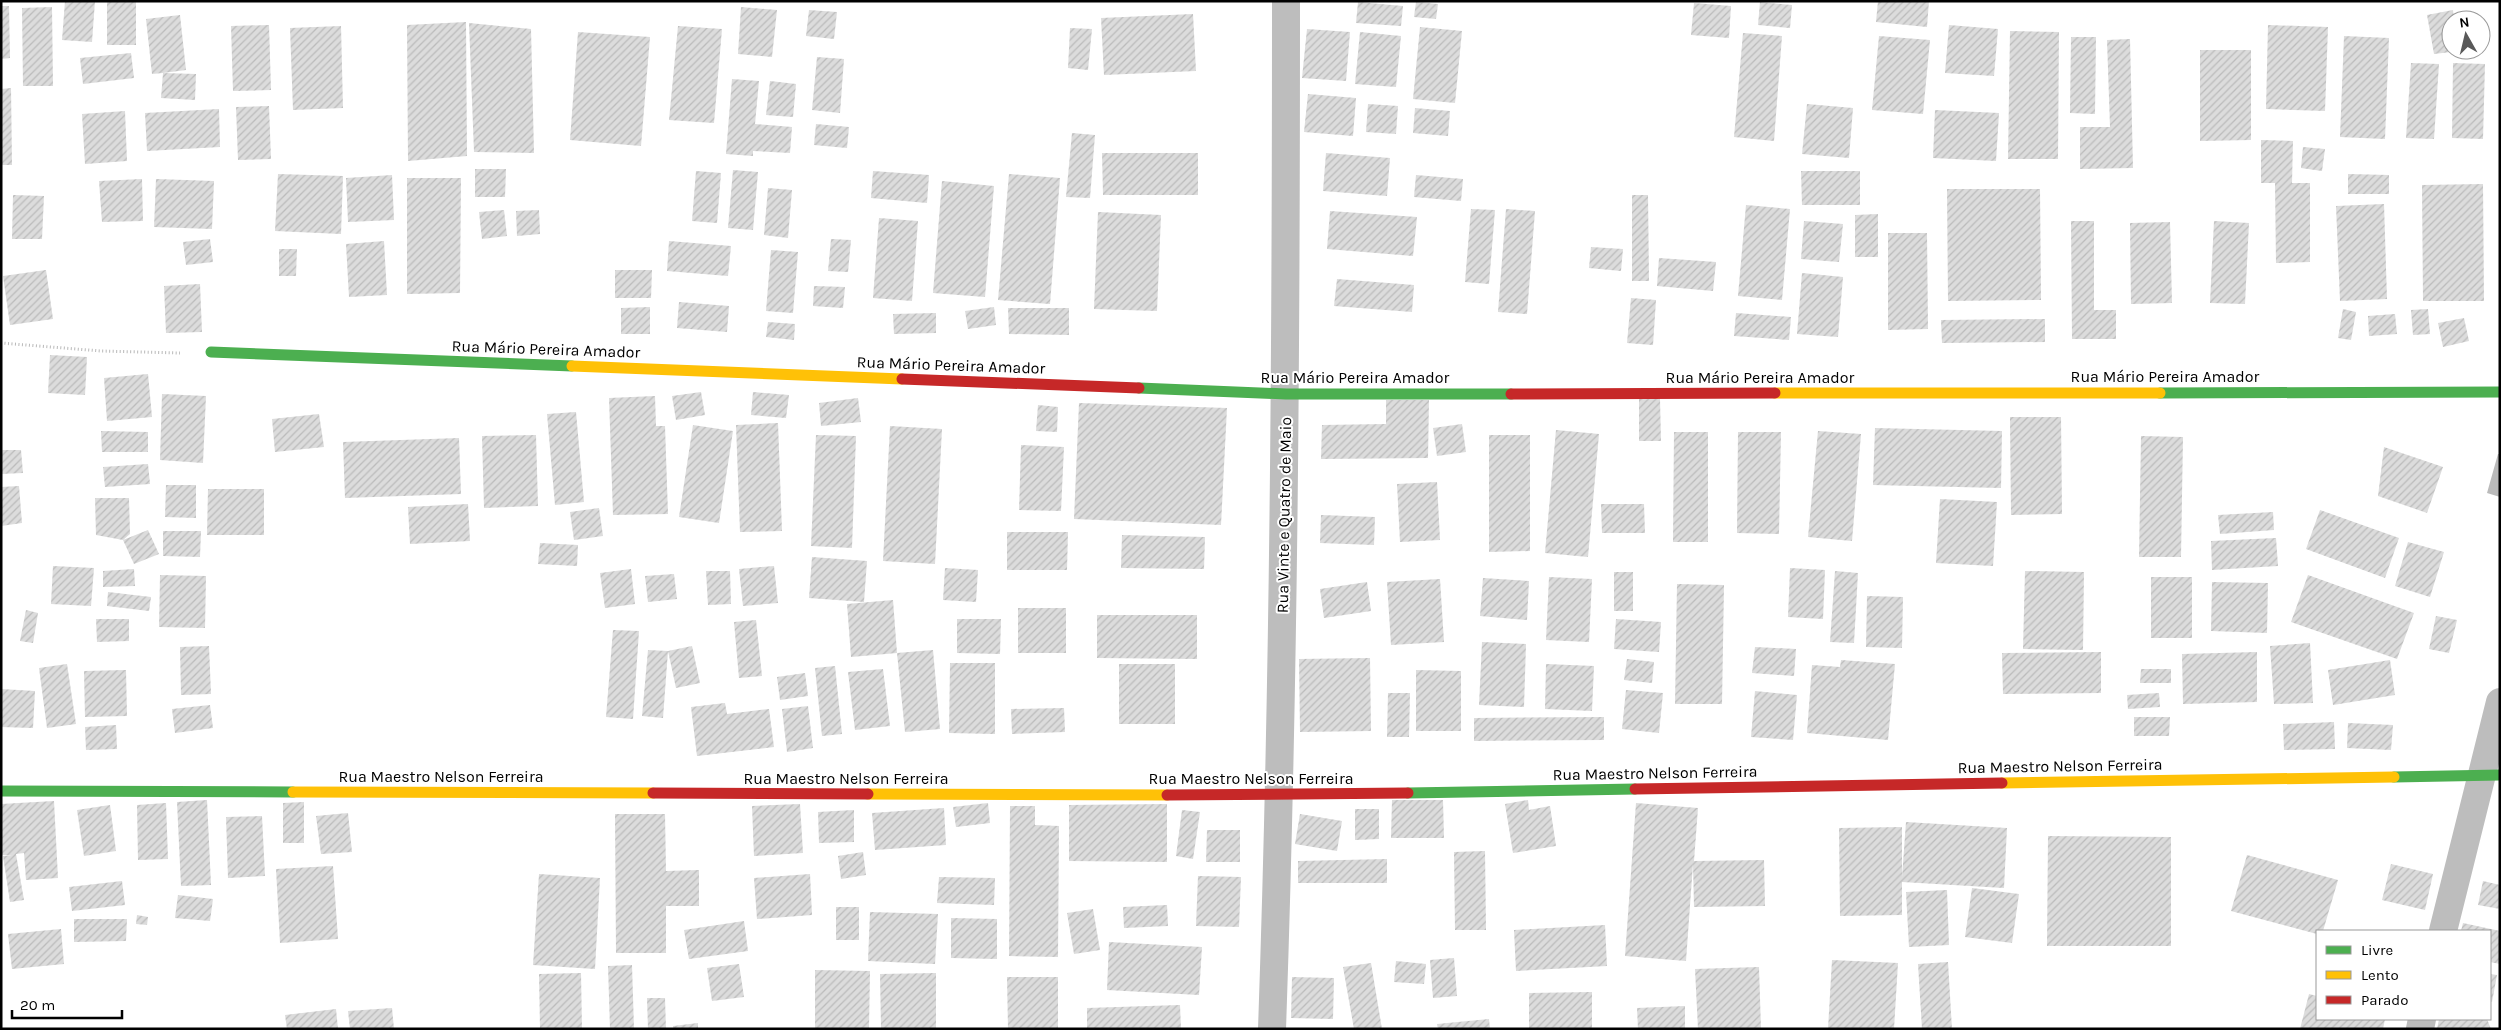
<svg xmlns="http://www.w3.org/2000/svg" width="2501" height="1030" font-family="Karla,sans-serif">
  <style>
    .water { fill: #bababa }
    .building { fill: url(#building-hatch) }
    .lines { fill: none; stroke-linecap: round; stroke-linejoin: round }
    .path { stroke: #b8b8b8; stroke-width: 3; stroke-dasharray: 1 2.5; stroke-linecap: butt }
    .street { stroke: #bdbdbd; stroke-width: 28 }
    .fast { stroke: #4caf50; stroke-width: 11 }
    .slow { stroke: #ffc107; stroke-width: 11 }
    .jam { stroke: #c62828; stroke-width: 11 }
    .labels { text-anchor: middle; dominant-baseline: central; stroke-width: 4; stroke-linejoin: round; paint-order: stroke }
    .street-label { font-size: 16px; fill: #000; stroke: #fff }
  </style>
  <defs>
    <pattern id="building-hatch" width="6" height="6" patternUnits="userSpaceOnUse" patternTransform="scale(1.25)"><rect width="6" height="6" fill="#dcdcdc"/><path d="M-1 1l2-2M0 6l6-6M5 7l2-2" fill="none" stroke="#bbb"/></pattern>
  </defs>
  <rect width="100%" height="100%" fill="#fff"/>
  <path class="water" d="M2498,454H2500V497L2487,493Z"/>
  <path class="building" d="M65,1H95L92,42L62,40Z
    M107,1H136V45H107Z
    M1878,1H1929L1927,27L1876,22Z
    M1358,2L1403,6L1401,26L1356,23Z
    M1416,2L1438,4L1436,19L1414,17Z
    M1760,2L1792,5L1790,28L1758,25Z
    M1694,3L1731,6L1729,38L1691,35Z
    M1,6H9L10,58L1,59Z
    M52,7L53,86H23L22,8Z
    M741,7L777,10L772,57L738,54Z
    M809,10L837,12L834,39L806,36Z
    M2453,10L2454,20H2451V52L2434,54L2427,15Z
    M1193,14L1196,71L1104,75L1101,18Z
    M180,15L186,70L163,73L196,74L195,100L161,98L163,73L152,74L146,19Z
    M466,22L467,156L408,161L407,25Z
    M469,23L531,29L534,153L474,152Z
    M269,25L271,90L233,91L231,26Z
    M1949,25L1998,29L1994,76L1945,73Z
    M2268,25L2328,27L2325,111L2266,109Z
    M341,26L343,108L293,110L290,28Z
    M678,26L722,29L714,123L669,120Z
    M1420,27L1462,31L1455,103L1413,99Z
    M1070,28L1092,29L1088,70L1068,68Z
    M1307,29L1350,32L1346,81L1302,78Z
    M2010,31L2059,32L2058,159H2008Z
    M578,32L650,37L641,146L570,140Z
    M1360,32L1401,36L1396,87L1355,84Z
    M1743,33L1782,36L1774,141L1734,137Z
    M1879,36L1930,40L1923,114L1872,110Z
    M2344,36L2389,38L2385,139L2340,137Z
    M2071,37H2096L2095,114L2070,113Z
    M2130,39L2133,168L2080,169V127H2110L2107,40Z
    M2200,50H2251V140L2200,141Z
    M131,53L134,78L83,84L80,58Z
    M817,57L844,59L840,113L812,110Z
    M2411,63L2439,64L2434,139L2406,138Z
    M2453,63L2485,64L2483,139L2452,138Z
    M732,79L759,81L755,124L792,127L790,153L753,151V156L726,154Z
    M770,81L796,84L793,117L766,115Z
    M11,88L12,165H1V89Z
    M1308,94L1356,98L1353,136L1304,132Z
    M1368,104L1398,106L1396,134L1366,132Z
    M1807,104L1853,108L1849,158L1802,154Z
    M269,106L271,159L238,160L236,107Z
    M1415,108L1450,111L1448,136L1413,133Z
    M219,109L220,147L147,151L145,113Z
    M1935,110L1999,113L1996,161L1933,158Z
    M125,111L127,161L85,164L82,114Z
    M816,124L849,127L847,148L814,145Z
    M1072,133L1095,135L1090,198L1066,197Z
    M2261,140L2293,141L2292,183H2310V262L2276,263L2275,183H2261Z
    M2303,147L2325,149L2322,171L2301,168Z
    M1102,153H1198V195H1103Z
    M1326,153L1390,158L1387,196L1323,191Z
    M475,169H506L505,197H475Z
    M733,170L758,172L753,230L728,228Z
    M696,171L721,173L717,223L692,221Z
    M873,171L929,175L927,203L871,198Z
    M1801,171H1860V205H1802Z
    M278,174L343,176L341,234L275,231Z
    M1009,174L1060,178L1050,304L998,300Z
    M2348,174L2389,175V194H2348Z
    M392,175L394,220L348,222L346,178Z
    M1416,175L1463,179L1461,201L1414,197Z
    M407,178H461L460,293L407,294Z
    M142,179L143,221L102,222L99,181Z
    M156,179L214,181L212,229L154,227Z
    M942,181L994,186L985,297L933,293Z
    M2483,184L2484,301H2423L2422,185Z
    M768,188L792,190L788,238L764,235Z
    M1947,189H2040L2041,300L1948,301Z
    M13,195L44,196L42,239H12Z
    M1632,195H1648L1649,281H1632Z
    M2384,204L2387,299L2340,301L2336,206Z
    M1746,205L1790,209L1782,300L1738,296Z
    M1471,209L1495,210L1489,284L1465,282Z
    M1506,209L1535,211L1527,314L1498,312Z
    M504,210L507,236L482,239L479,212Z
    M539,210L540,234L517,236L516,211Z
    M1330,211L1417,217L1413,256L1327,249Z
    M1098,212L1161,215L1157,311L1094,309Z
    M1878,214V257H1855V215Z
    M879,218L918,221L912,301L873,298Z
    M1804,221L1843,224L1839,262L1801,259Z
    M2071,221H2094V310H2116V339H2072Z
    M2214,221L2249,223L2245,304L2210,303Z
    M2170,222L2172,303L2131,304L2130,223Z
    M1888,233H1927L1928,329L1888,330Z
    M210,239L213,262L186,265L183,242Z
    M831,239L851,240L848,272L828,271Z
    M384,241L387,295L349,297L346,244Z
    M669,241L731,246L728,276L667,271Z
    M1591,247L1623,249L1621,271L1589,268Z
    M279,249H297L296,276H279Z
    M771,250L798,252L793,313L766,311Z
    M1659,258L1716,262L1713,291L1657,286Z
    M46,270L53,319L10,325L3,276Z
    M615,270H652L651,298H615Z
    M1802,273L1843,277L1838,337L1797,334Z
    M1337,279L1414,285L1412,312L1334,306Z
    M200,284L202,332L166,333L164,286Z
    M814,286L845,287L843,308L813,306Z
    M1631,298L1656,300L1653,345L1627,343Z
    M679,302L729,306L727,332L677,328Z
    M650,307V334H621V308Z
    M994,307L996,325L968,329L965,311Z
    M1008,308H1069V335L1009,334Z
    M2343,309L2356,312L2351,340L2338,338Z
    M2428,309L2430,334L2413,335L2411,310Z
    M936,313V333L894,334L893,314Z
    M1736,313L1791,317L1789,340L1734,336Z
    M2395,314L2397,334L2369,336L2368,316Z
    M2464,318L2469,341L2443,347L2438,323Z
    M2045,319V342L1942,343L1941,320Z
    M768,322L795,324L794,340L766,337Z
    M50,355L87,357L85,395L48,393Z
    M148,374L152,417L107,421L104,378Z
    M701,392L705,415L676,420L672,396Z
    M753,392L789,395L786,418L751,415Z
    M162,394L206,396L203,463L160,460Z
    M655,396L656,426H665L668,514L613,515L609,398Z
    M858,398L861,422L821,426L819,403Z
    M1639,399H1660L1661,441H1639Z
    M1386,400H1429L1428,458L1321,459L1322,425L1386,424Z
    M1079,403L1227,408L1221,525L1074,519Z
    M1038,405L1058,407L1057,432L1036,431Z
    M576,412L584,502L555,505L547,414Z
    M319,414L324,447L275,452L272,419Z
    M2010,417H2061L2062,514L2011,515Z
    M778,423L782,531L740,532L736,425Z
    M1462,424L1466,452L1437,456L1433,428Z
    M693,425L733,431L719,523L679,517Z
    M890,426L942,429L935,564L883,561Z
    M1875,428L2002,431L2001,488L1873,485Z
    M1556,430L1599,434L1588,557L1545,553Z
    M101,431L148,432V452H102Z
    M1818,431L1861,434L1852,541L1808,537Z
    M1674,432H1708V542H1673Z
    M1738,432H1781L1779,534L1737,533Z
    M536,435L538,506L484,508L482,436Z
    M816,435L856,436L852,548L811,546Z
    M1489,435H1530V551L1489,552Z
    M2141,436L2183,437L2181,557H2139Z
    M459,438L461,494L345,498L343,442Z
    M1021,445L1064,447L1061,511L1019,510Z
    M2384,447L2443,467L2427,513L2378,496Z
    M1,450H21L23,473L1,474Z
    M148,464L150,484L105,487L103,467Z
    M1437,482L1440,540L1400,542L1397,484Z
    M166,485H196V518L165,517Z
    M19,486L22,523L1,526V487Z
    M208,489H264V535H207Z
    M95,498H129L130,534L123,540L96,535Z
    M1940,499L1997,502L1993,566L1936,563Z
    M468,504L470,541L410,544L408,507Z
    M1601,504H1644L1645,533H1602Z
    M599,508L603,536L574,540L570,512Z
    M2320,510L2399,538L2385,578L2306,549Z
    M2273,512L2274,530L2220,534L2218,515Z
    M1321,515L1375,517L1374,545L1320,543Z
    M148,530L159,554L134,564L123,540Z
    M163,531H201L200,557L163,556Z
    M1007,532H1068L1067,570H1007Z
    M1122,535L1205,537L1204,569L1121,568Z
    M2276,538L2278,566L2212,570L2211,541Z
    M2408,542L2444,552L2430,597L2395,586Z
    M540,543L578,545L577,566L538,564Z
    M812,557L867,561L864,602L809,598Z
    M53,566L94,568L91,606L51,604Z
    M774,566L778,603L743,606L739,569Z
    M945,568L978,570L976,602L943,600Z
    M1790,568L1825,570L1823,619L1788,617Z
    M134,569L135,586L103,587V571Z
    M631,569L635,604L605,608L600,573Z
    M706,571H730L731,604L708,605Z
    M1835,571L1858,573L1854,643L1830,642Z
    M2025,571L2084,572L2083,650L2023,649Z
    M1614,572H1633V611H1614Z
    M674,574L677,599L648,602L645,576Z
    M160,575L206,576L205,628L159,627Z
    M2308,575L2414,613L2397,659L2291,622Z
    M1549,577L1592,579L1589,642L1546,640Z
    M2151,577H2192V638H2151Z
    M1483,578L1529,581L1527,620L1480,616Z
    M1440,579L1444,642L1391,645L1387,582Z
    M1367,582L1371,611L1324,618L1320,589Z
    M2212,582L2268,583L2267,633L2211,631Z
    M1677,584L1724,585L1722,704H1675Z
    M108,592L151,597L149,611L107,606Z
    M1867,596L1903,597L1902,648L1866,647Z
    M893,600L897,653L851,657L847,604Z
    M1018,608H1066V653H1018Z
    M26,610L38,613L33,643L20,641Z
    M1097,615H1197V659L1097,658Z
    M2436,616L2457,620L2449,653L2429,649Z
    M96,619H129V641L97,642Z
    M957,619H1001L1000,654L957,653Z
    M1616,619L1661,622L1659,652L1614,649Z
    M756,620L762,676L739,678L734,622Z
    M613,630L639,631L633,719L606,717Z
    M1482,642L1526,644L1524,707L1479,705Z
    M2310,643L2313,703L2274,704L2270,646Z
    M209,646L211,694L181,695L180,647Z
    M692,646L700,683L676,688L668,651Z
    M1755,647L1796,649L1794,676L1752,673Z
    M648,650L668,651L663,718L642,716Z
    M933,650L940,729L905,732L897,653Z
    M2101,652V693L2003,694L2002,653Z
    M2257,652V702L2183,704L2182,654Z
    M1370,658L1371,731L1300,732L1299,659Z
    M1627,659L1654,662L1652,683L1624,680Z
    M1841,660L1895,664L1888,740L1807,733L1812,665L1840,667Z
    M2390,660L2395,695L2333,705L2328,670Z
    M950,663H995V734L949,733Z
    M67,664L76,724L47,728L39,668Z
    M1119,664H1175V724H1119Z
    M1546,664L1594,666L1592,711L1545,709Z
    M835,666L842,734L822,736L815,668Z
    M883,669L890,726L855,730L848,672Z
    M2141,669H2171V683H2140Z
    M126,670L127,716L85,717L84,671Z
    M1416,670L1461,671V731H1416Z
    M805,673L808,696L780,700L777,677Z
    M1,689L35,691L33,728L1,727Z
    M1626,690L1663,693L1659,733L1622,729Z
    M1755,691L1797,695L1793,740L1751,737Z
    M1388,693H1410L1409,737H1387Z
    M2159,693L2160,707L2128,709L2127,695Z
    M725,703L727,714L769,709L774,747L697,756L691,707Z
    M210,705L213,728L175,733L172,709Z
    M808,706L813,748L787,752L782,709Z
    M1064,708L1065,732L1012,734L1011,709Z
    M1604,717V740L1474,741V718Z
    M2134,717H2170L2169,736H2134Z
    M2334,722L2335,749L2284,750L2283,724Z
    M2348,723L2393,725L2391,750L2347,748Z
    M116,725L117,749L86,750L85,727Z
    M207,800L211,885L181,886L177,802Z
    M1392,800H1443L1444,838H1391Z
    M1528,800L1529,810L1550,806L1556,846L1513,853L1505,804Z
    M54,801L58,878L26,880L24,853L16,854L24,900L10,902L3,856L12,855H1V804Z
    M304,802V843H283V803Z
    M166,803L168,859L138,860L137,805Z
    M988,803L990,823L956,827L953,807Z
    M1636,803L1698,808L1694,861L1764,860L1765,906L1694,907L1693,864L1686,961L1625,956Z
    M800,804L803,853L754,856L752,806Z
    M1167,804V862L1069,861V805Z
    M110,805L116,851L84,856L77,810Z
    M1010,806H1035V825L1059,826L1058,957L1009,956Z
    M944,808L946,845L875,850L872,813Z
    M1355,809H1379V839L1355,840Z
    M854,810V842L819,843L818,812Z
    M1182,810L1200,812L1193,859L1176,856Z
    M348,813L352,852L321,854L316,816Z
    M615,814H665L666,871L699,870V906H666V953H616Z
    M1300,814L1342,821L1337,851L1295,844Z
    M262,816L265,876L228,878L226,817Z
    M1906,822L2007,828L2004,888L1902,882V915L1840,916L1839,828L1902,827V877Z
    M1207,830H1240V862H1206Z
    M2048,836L2171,837V946H2047Z
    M1485,851L1486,930H1455L1454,852Z
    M863,852L866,875L841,879L838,856Z
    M2247,855L2338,880L2323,931H2317V934L2231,911Z
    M1387,859V883H1298V861Z
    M2391,864L2433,874L2425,910L2382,900Z
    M333,866L338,939L280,943L276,869Z
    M539,874L600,878L595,969L533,965Z
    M810,874L812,915L757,919L754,878Z
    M1198,876L1241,877L1239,927L1196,926Z
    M939,877L995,878L994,905L937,903Z
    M122,881L125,905L72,911L69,887Z
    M2483,881L2500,885V909L2478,905Z
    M1972,888L2019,894L2012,943L1965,937Z
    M1947,890L1949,945L1909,947L1906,892Z
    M178,895L213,899L210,921L175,918Z
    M1167,905L1168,926L1124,928L1123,907Z
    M836,907H859V940H836Z
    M1093,909L1100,950L1074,954L1067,913Z
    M870,912L938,914L935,964L868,961Z
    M137,915L148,917L147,925L136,924Z
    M951,918L997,919V959L951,958Z
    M74,919H127L126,941L74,942Z
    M744,921L748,951L689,959L684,930Z
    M2463,923L2500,931V964L2490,962V931H2461Z
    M1605,925L1607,966L1516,971L1514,930Z
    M61,929L64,964L12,969L8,934Z
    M1109,942L1202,947L1199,995L1107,990Z
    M1454,958L1457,996L1433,998L1430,960Z
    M1832,960L1898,963L1894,1029H1828Z
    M1396,961L1426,964L1424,984L1394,982Z
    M1948,962L1952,1029H1922L1918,964Z
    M1371,963L1382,1029H1354L1343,967Z
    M739,964L744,997L712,1001L707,968Z
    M632,965L634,1029H610L608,966Z
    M1759,967L1761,1029H1698L1695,969Z
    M815,970L870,971L869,1029H815Z
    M581,973L582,1029H540L539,974Z
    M936,973V1029H881L880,974Z
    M2490,974L2497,975L2492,1002L2490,1001Z
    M1007,977H1058V1029H1008Z
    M1292,977L1334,978L1333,1019L1291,1018Z
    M1592,992V1029H1529V993Z
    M2309,994L2317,996V1019H2385L2383,1029H2300Z
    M647,998H665L666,1029H648Z
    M1180,1005L1181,1029H1087V1008Z
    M1685,1006V1029H1638L1637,1008Z
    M392,1008L394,1029H350L348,1011Z
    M336,1009L338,1029H287L285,1015Z
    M1489,1019L1490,1029H1438L1437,1024Z
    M2439,1019H2487L2491,1029H2437Z
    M698,1023V1029H673V1026Z"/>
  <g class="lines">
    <path class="path" d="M1,343L101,351L180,353"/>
    <path class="street" d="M2443,931L2500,702
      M1272,1029C1284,686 1286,344 1286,1
      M2420,1029L2422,1019"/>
    <path class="fast" d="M211,352L572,366
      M1139,388L1286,394H1511
      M2160,393L2500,392
      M2394,777L2500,775
      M1,791L293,792
      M1408,793L1635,789"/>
    <path class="slow" d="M572,366L902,379
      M1775,393H2160
      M2002,783L2394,777
      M293,792L653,793
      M868,794L1167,795"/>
    <path class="jam" d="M902,379L1139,388
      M1511,394L1775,393
      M1635,789L2002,783
      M653,793L868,794
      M1167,795L1408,793"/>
  </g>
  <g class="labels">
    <g class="street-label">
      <text transform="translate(546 349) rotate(2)">Rua Mário Pereira Amador</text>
      <text transform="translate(951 365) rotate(2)">Rua Mário Pereira Amador</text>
      <text x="2165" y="376">Rua Mário Pereira Amador</text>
      <text x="1355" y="377">Rua Mário Pereira Amador</text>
      <text x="1760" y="377">Rua Mário Pereira Amador</text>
      <text transform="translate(1284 515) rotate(-89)">Rua Vinte e Quatro de Maio</text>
      <text transform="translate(2060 766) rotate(-1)">Rua Maestro Nelson Ferreira</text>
      <text transform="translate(1655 773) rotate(-1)">Rua Maestro Nelson Ferreira</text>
      <text x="441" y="776">Rua Maestro Nelson Ferreira</text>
      <text x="846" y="778">Rua Maestro Nelson Ferreira</text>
      <text x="1251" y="778">Rua Maestro Nelson Ferreira</text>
    </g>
  </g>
  <rect width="2501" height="1030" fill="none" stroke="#000000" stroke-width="5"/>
  <rect x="2316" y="930" width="175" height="90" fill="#ffffff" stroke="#999999"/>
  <rect x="2326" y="946" width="25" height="8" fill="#4caf50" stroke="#999999"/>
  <text x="2361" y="955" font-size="15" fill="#000000">Livre</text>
  <rect x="2326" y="971" width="25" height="8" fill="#ffc107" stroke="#999999"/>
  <text x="2361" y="980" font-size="15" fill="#000000">Lento</text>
  <rect x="2326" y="996" width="25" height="8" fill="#c62828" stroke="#999999"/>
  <text x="2361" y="1005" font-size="15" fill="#000000">Parado</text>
  <g transform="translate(2466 35) rotate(352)"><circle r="24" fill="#ffffff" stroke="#999999"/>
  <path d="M0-4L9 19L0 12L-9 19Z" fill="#595959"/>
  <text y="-8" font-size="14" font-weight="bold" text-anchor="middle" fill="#000000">N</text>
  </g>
  <path d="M12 1010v8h110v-8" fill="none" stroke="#000000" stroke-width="2.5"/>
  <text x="20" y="1010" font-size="15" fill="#000000" stroke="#ffffff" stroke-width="4" paint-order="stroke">20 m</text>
</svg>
